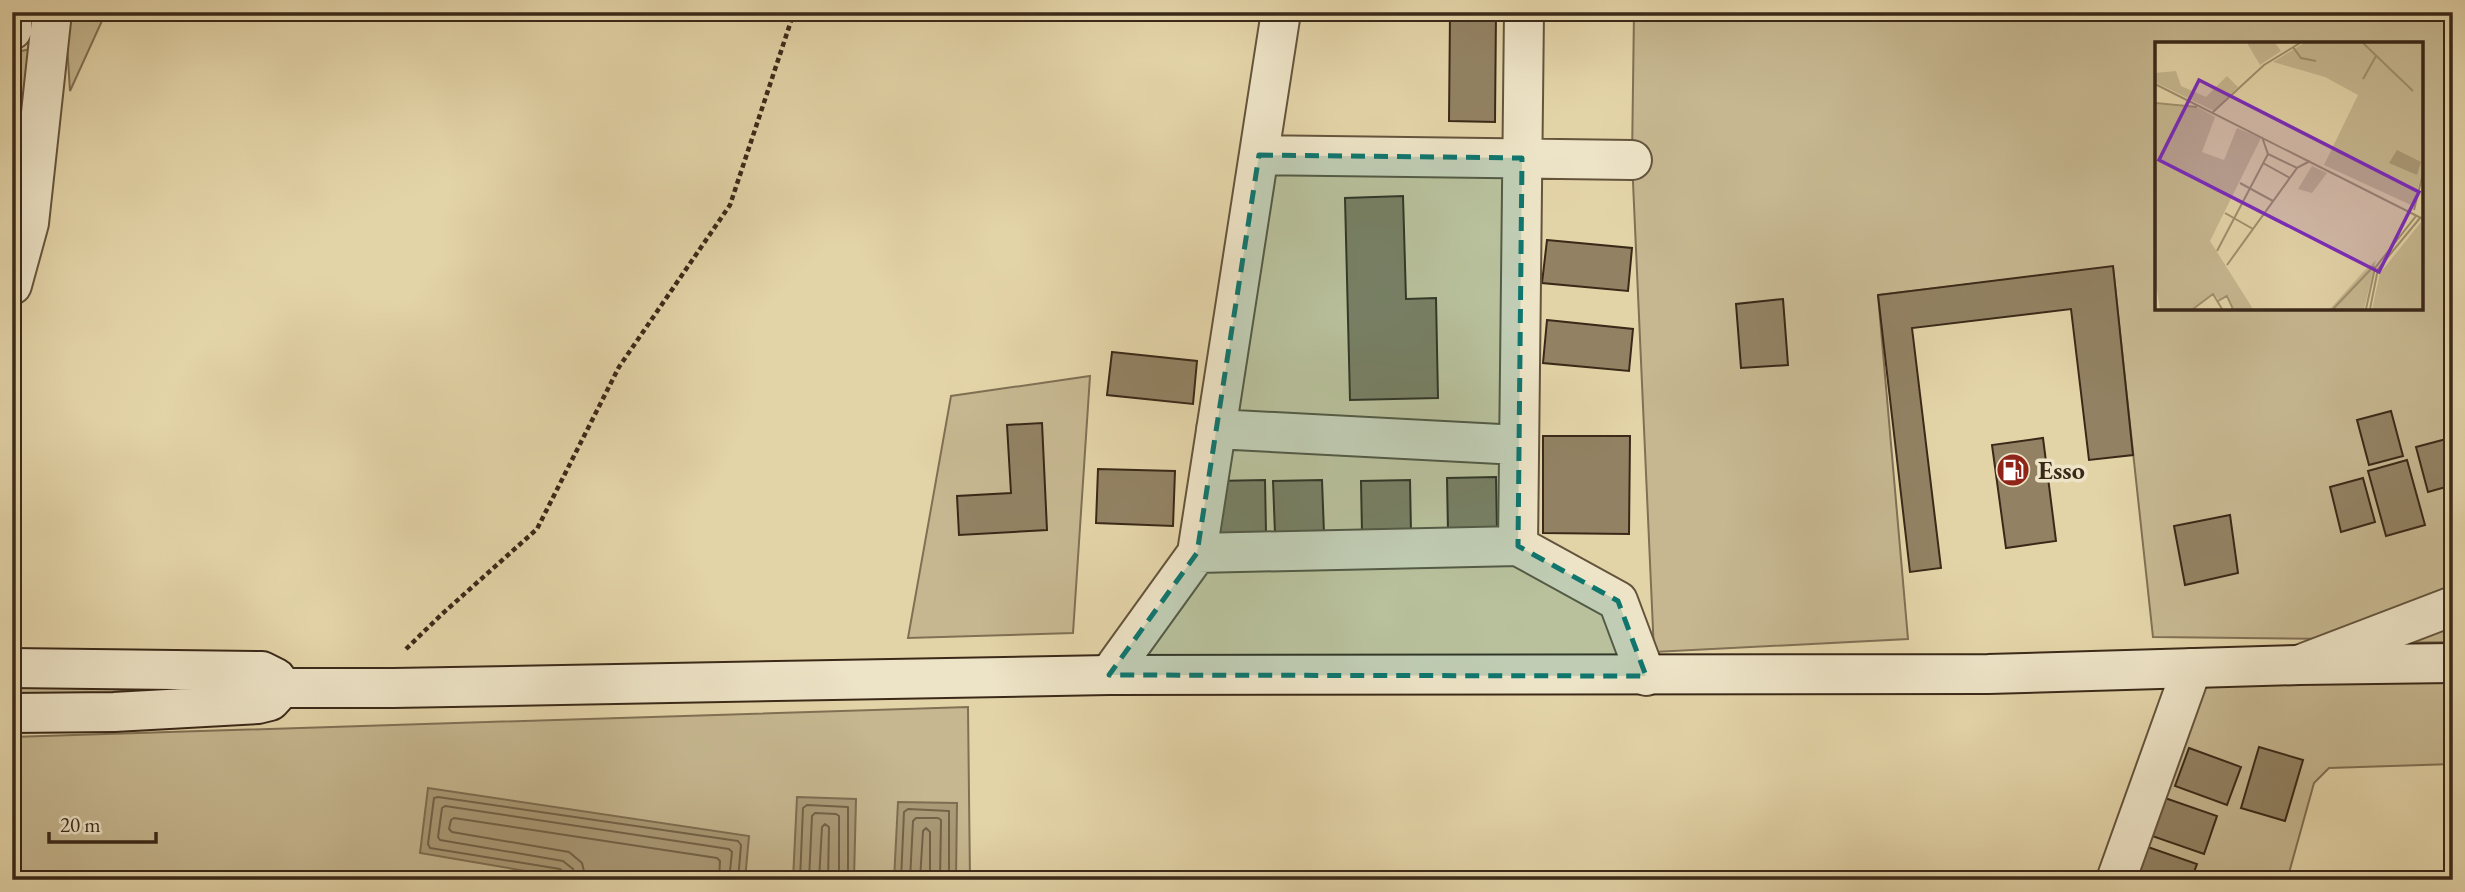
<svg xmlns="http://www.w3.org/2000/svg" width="2465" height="892" font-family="'EB Garamond',serif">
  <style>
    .green { fill: #c6b790; stroke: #807054; stroke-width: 2; fill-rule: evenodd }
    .water { fill: #aa9a77; stroke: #7d6d51; stroke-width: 2 }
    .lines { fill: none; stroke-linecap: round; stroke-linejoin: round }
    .shore { stroke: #726248; stroke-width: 2 }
    .building { fill: #928263; stroke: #3a2918; stroke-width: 2 }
    .street-casing { stroke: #64543c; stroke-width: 42 }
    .secondary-casing { stroke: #3a2918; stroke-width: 42 }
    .path { stroke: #3a2918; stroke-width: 4.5; stroke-dasharray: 5 3.5; stroke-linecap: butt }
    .street { stroke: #ede3c6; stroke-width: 38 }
    .secondary { stroke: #ede3c6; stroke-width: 38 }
    .marked { fill: #0f766e; fill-opacity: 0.2; stroke: #0f766e; stroke-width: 5; stroke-dasharray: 14 9; stroke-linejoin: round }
    .labels { text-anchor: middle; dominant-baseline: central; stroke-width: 7; stroke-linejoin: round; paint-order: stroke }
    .poi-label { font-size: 26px; font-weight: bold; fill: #3a2918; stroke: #ede3c6; text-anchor: start }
    .inset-road { fill: none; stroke: #9f906e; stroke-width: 2 }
    .view { fill: #7b2cbf; fill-opacity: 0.15; stroke: #7b2cbf; stroke-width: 3.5 }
    .inset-edge { fill: none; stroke: #3a2918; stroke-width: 3.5 }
  </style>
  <rect width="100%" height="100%" fill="#e3d4a8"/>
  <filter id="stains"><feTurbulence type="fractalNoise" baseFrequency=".00286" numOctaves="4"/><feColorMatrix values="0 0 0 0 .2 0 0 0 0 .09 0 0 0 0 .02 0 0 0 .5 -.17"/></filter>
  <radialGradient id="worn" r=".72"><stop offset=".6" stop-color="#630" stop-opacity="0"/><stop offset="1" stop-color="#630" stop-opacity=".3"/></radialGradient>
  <path class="green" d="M65,12H106L70,91Z
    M1634,12H2453V595L2338,639L2153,637L2113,267L1878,295L1908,639L1654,652L1632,160ZM2157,44H2421V308H2157Z
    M35,48L12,235V124L21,51Z
    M1090,376L1073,633L908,638L951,396Z
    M2453,616V642L2382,643Z
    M2453,681V764L2329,768L2314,783L2287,880H2129L2198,683Z
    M12,685H245L12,700Z
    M968,707L970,880H18L12,854V737Z"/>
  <path class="water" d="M428,788L749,836L745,880H579L420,853Z
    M797,797L856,799L854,880H793Z
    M898,802L957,803L956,880H894Z"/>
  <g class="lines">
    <path class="shore" d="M566,880L565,873L560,869L430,848L428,844L434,798L438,797L738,841L741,845L738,880
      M575,880L573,869L563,861L440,840L438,837L442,808L445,806L729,849L732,852L729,880
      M586,880L582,863L569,852L452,832L449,829L451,820L454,818L717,858L720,861L719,880
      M800,880L803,808L807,805L848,807V880
      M809,880L812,816L815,813L836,814L839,816V880
      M819,880L822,827L825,824L829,827L828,880
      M901,880L904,812L908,809L949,811V880
      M910,880L913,821L916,818H938L941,820L940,880
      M920,880L923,831L926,828L930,832V880"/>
  </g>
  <path class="building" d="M1450,12H1496L1495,122L1449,121Z
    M1403,196L1406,299L1436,298L1438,398L1350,400L1345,198Z
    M1547,240L1632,248L1628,291L1542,283Z
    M2113,266L2133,455L2089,460L2071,309L1912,328L1941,568L1910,572L1878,295Z
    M1783,299L1788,365L1741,368L1736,304Z
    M1547,320L1633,329L1629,371L1543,363Z
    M1112,352L1197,361L1193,404L1107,395Z
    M2391,411L2403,456L2369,465L2357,420Z
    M1042,423L1047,530L959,535L957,496L1011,493L1007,425Z
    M1543,436H1630L1629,534L1543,533Z
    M2043,438L2056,541L2006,548L1992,445Z
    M2450,438L2453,449V485L2428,492L2416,447Z
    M2407,460L2425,525L2386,536L2368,471Z
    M1098,469L1175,471L1173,526L1096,523Z
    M1496,477L1497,531L1448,532L1447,478Z
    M2363,478L2375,522L2341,532L2330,487Z
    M1265,480L1266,533L1217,535L1216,481Z
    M1322,480L1324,533L1275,534L1273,481Z
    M1410,480L1411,533L1362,534L1361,481Z
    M2230,515L2238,573L2185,585L2174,526Z
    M2259,747L2303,760L2285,821L2241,808Z
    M2189,748L2241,767L2227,805L2175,786Z
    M2165,798L2217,816L2204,854L2152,836Z
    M2145,846L2197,864L2191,880H2132Z"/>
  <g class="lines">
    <defs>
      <path id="street" d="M12,30V12
        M1259,155L1632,160
        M12,285L29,223L52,12
        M1216,429L1519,445
        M1518,546L1524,12
        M1197,553L1281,12
        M2301,664L2453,606
        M1109,675L1197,553L1518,546L1618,601L1646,676
        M2116,880L2192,668"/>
      <path id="secondary" d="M12,668L262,671L276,678L282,688
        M12,713L114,712L258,704L270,701L282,688H393L1109,675L1988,674L2299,665L2453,663"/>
    </defs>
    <use href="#street" class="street-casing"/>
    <use href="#secondary" class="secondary-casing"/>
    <path class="path" d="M406,649L442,614L537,529L619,367L730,205L794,12"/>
    <use href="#street" class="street"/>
    <use href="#secondary" class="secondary"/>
  </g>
  <path class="marked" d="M1259,155L1522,158L1518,546L1618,601L1646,676L1109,675L1197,553Z"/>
  <defs>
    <symbol id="fuel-disc" viewBox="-11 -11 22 22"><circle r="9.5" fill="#8f2418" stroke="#ede3c6"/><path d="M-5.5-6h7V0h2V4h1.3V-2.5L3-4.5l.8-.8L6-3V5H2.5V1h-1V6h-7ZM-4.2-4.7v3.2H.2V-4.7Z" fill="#fff"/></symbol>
  </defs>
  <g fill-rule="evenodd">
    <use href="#fuel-disc" x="1994" y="451" width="38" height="38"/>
  </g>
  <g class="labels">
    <g class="poi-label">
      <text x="2038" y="470">Esso</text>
    </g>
  </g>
  <g transform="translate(2155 42)">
    <rect width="268" height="268" fill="#e3d4a8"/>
    <path d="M92,1H120L126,9L105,23ZM149,1H268V127L258,164L169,123L203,53L170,35L118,20ZM21,29L26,44L51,55L72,34L83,45L59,69L0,40V31ZM0,62L44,66L60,75L47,110L69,118L82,86L106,96L55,199L98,267H79L73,253L64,258L58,251L37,267H5L0,236ZM157,124L172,131L157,151L143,147ZM266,180L268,267H217L225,231ZM221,218L209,267H175L209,229Z" fill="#c6b790"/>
    <path d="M242,108L266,120L262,133L234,121Z" fill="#aa9a77"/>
    <path class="inset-road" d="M208,1L258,49M138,5L146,16L161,19M208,37L221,14M0,42L268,177M0,61L42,65M58,70L109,23L145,1M107,95L113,112L142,126L155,119M108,121L135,136M85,141L118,159M259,168L268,131M70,171L98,187M62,209L113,112M72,223L142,126M63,259L72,254L78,267M38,267L58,252L67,267M178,267L219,224M211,267L220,226L261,174M215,267L223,227L265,176"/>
    <path class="view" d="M44,38L264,150L224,230L4,118Z"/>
    <rect width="268" height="268" class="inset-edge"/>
  </g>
  <rect width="2465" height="892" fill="none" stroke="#e3d4a8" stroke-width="42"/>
  <rect x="14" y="14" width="2437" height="864" fill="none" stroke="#3a2918" stroke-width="3.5"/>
  <rect x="21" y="21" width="2423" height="850" fill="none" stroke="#3a2918" stroke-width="2"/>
  <path d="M49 832v10h107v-10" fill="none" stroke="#3a2918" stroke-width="3.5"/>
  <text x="60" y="832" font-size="21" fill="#3a2918" stroke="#ede3c6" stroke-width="5" paint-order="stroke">20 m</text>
  <rect width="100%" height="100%" filter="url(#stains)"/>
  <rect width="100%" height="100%" fill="url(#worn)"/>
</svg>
